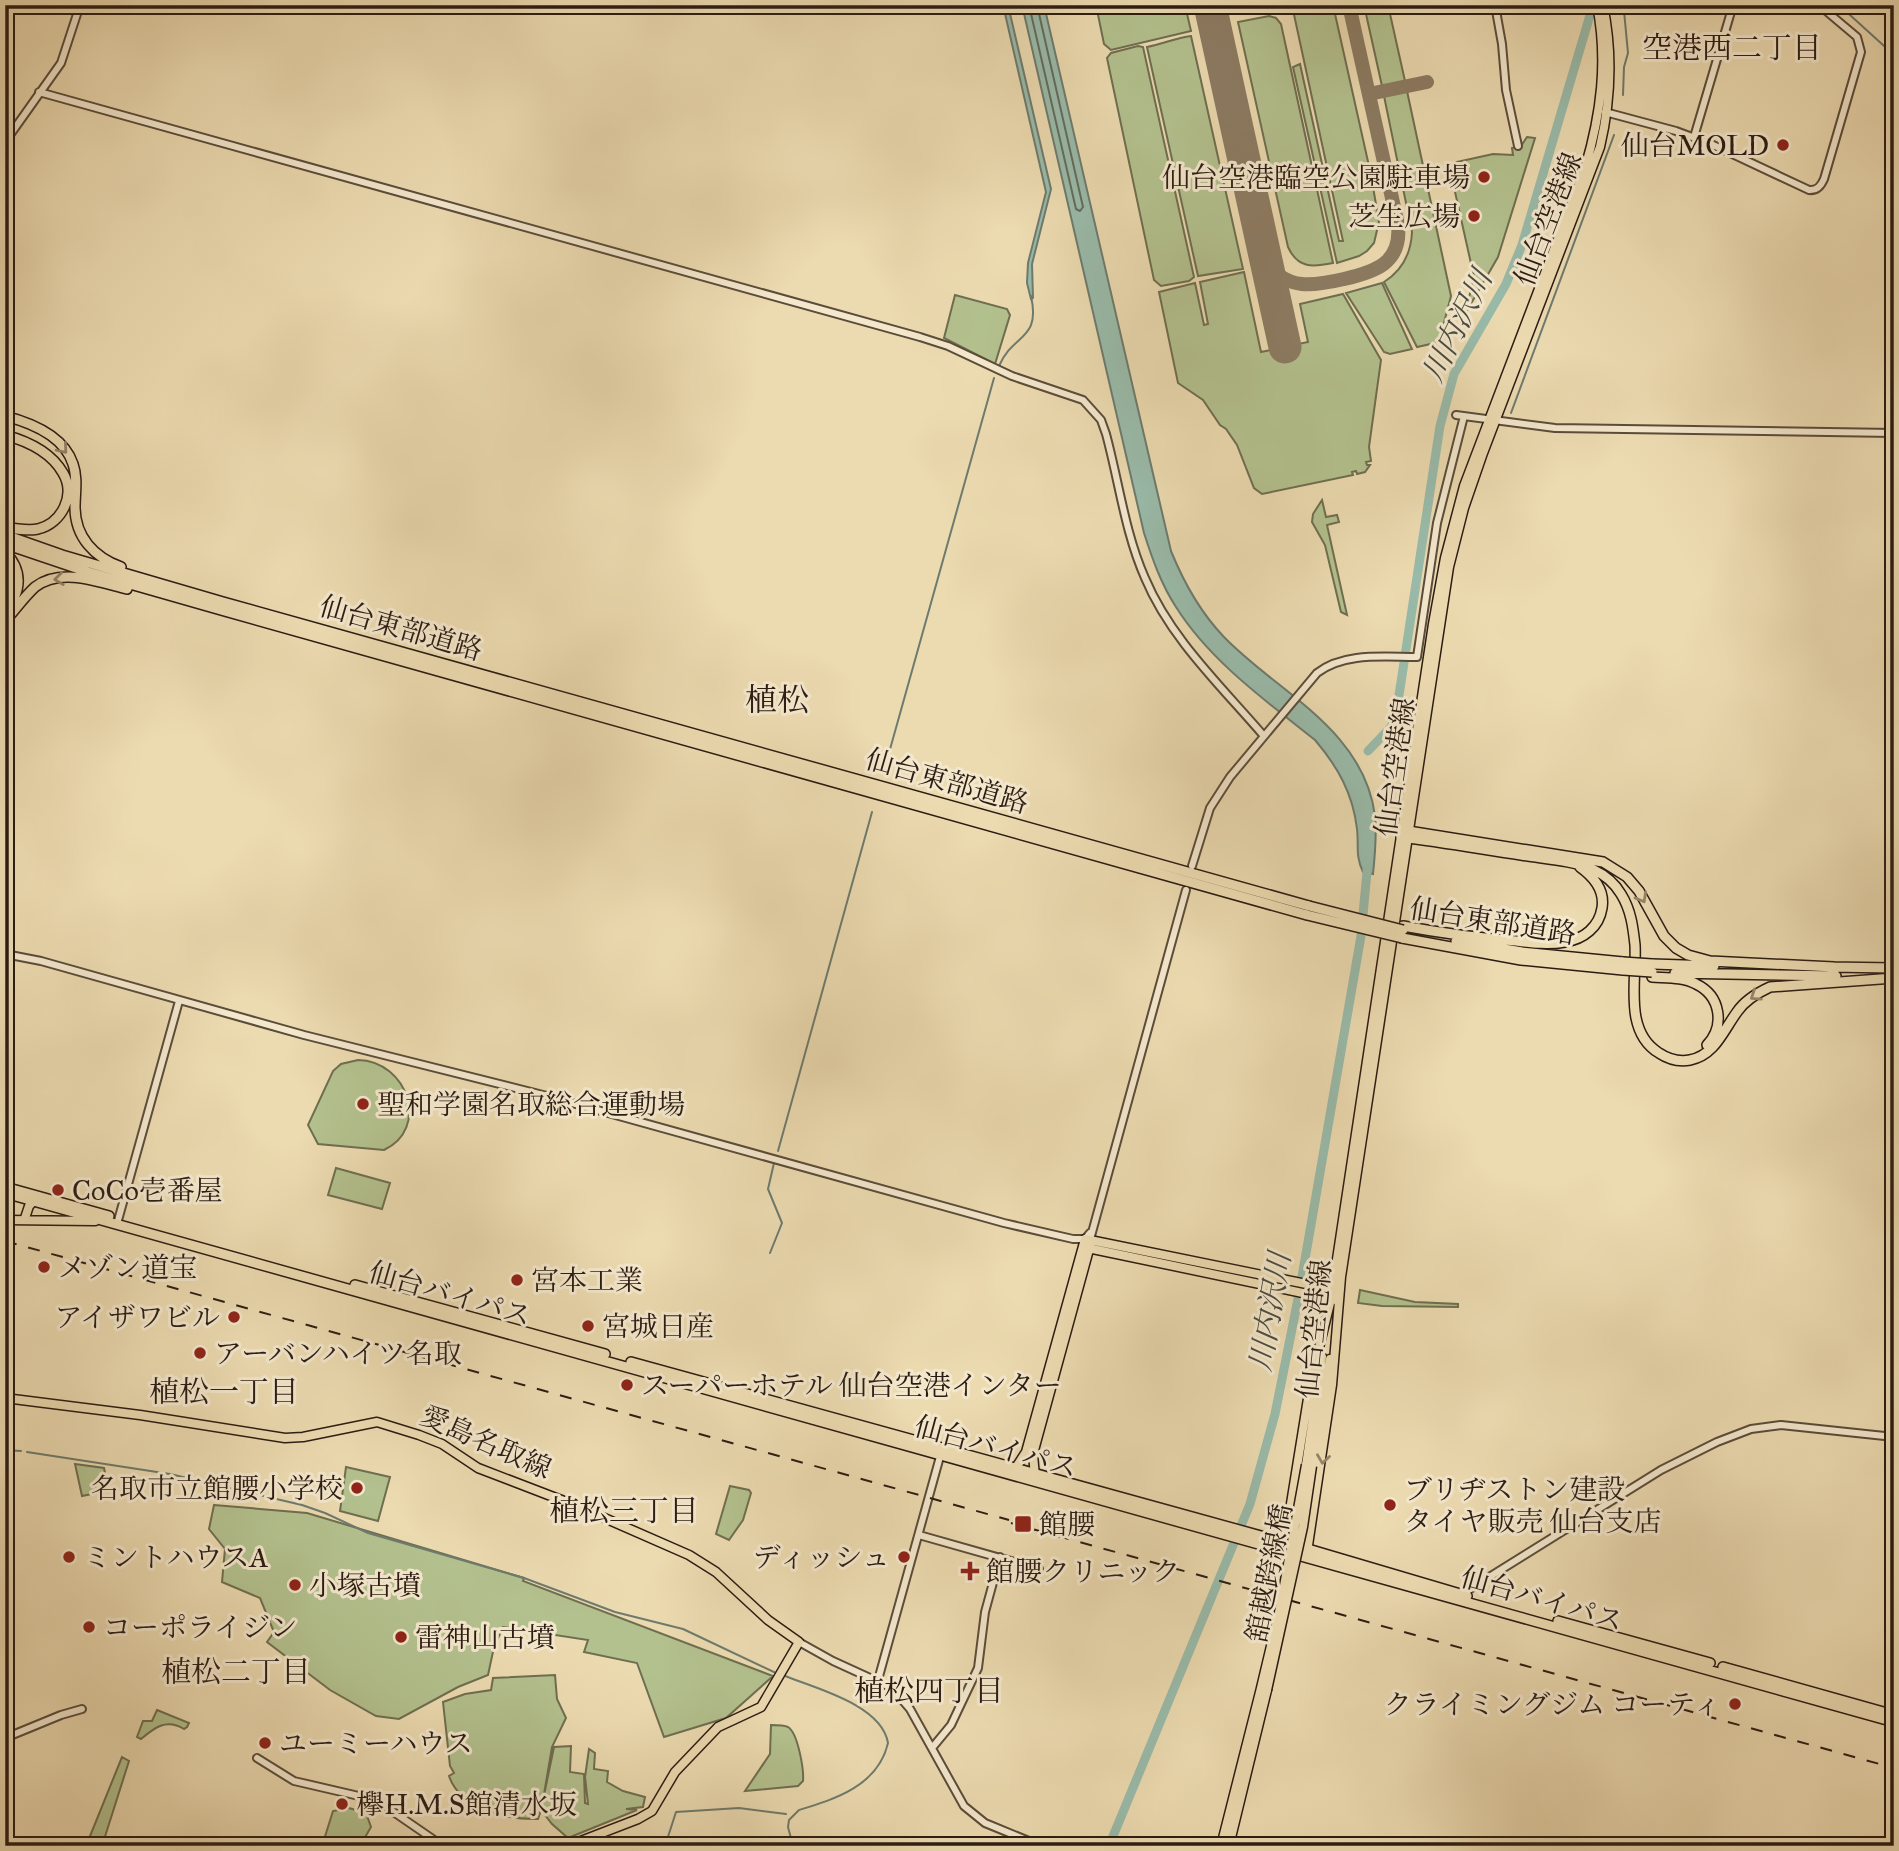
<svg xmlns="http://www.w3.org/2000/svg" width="1899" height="1851" font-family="'IM FELL Great Primer','Noto Serif JP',serif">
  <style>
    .green { fill: #b3c18e; stroke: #6f6e50; stroke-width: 2 }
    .water { fill: #9ba; stroke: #6d7b6e; stroke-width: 2 }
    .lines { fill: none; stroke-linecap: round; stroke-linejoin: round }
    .shore { stroke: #626c5e; stroke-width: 2 }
    .stream { stroke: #6d7b6e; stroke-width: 2 }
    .river { stroke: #9ba; stroke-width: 9 }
    .taxiway { stroke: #8c7b62; stroke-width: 14 }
    .runway { stroke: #8c7b62; stroke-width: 33 }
    .minor-casing { stroke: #5b4c3a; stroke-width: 10 }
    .major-casing { stroke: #2b1c13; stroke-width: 11 }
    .highway-casing { stroke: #2b1c13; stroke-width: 12 }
    .minor { stroke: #f3e7cc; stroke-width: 6 }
    .major { stroke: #ecdab0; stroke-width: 8 }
    .highway { stroke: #ecdab0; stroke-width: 9 }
    .rail { stroke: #2b1c13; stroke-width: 2; stroke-dasharray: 12 12; stroke-linecap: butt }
    .major-bridge-casing { stroke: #2b1c13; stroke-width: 11; stroke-linecap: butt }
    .highway-bridge-casing { stroke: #2b1c13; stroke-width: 12; stroke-linecap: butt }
    .major-bridge { stroke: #ecdab0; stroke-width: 8 }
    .highway-bridge { stroke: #ecdab0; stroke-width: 9 }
    .oneway { stroke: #958469 }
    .poi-dot { fill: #8f2418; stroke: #f3e7cc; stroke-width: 2.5 }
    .labels { text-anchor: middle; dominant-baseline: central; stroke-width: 6; stroke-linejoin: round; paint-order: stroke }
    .poi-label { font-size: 28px; fill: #2b1c13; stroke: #f3e7cc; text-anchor: start }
    .street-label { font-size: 28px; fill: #2b1c13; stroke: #f3e7cc }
    .neighbourhood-label { font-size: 30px; fill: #2b1c13; stroke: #f3e7cc }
    .water-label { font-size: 30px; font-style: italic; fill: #4c4c40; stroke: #f3e7cc }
    .quarter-label { font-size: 32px; fill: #2b1c13; stroke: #f3e7cc }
  </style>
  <rect width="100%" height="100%" fill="#ecdab0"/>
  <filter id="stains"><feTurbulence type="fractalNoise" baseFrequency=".00286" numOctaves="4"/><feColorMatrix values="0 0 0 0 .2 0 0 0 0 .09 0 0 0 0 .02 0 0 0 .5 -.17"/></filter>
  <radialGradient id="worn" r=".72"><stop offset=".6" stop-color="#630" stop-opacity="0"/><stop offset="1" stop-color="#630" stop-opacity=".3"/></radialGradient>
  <path class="green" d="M1096,5H1185L1191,31L1111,50L1104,44Z
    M1315,5H1333L1371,175L1379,222L1374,243L1367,251L1359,256L1337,263L1293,67L1300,64L1339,241H1343L1293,10Z
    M1364,5H1388L1405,81L1382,86Z
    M1269,16L1276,18L1281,24L1333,263C1313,267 1298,269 1288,247L1238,22Z
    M1191,36L1243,269L1198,276L1147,47C1163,44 1175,38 1191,36Z
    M1138,46L1143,47L1194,277L1189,281L1161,286L1154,280L1107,58L1111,53Z
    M1407,91L1451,296L1440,338L1435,343L1417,347L1384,282C1403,270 1411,253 1412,232L1384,96Z
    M1527,137L1535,138L1498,257L1465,314L1474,277L1451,174L1452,163L1493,154L1513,155L1512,148L1521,146Z
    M1244,272L1261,352L1308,342L1300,304L1343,294L1381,360L1369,447L1371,461L1366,462L1367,465H1370L1365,472L1357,474L1356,471L1352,472L1353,475L1262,494L1254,488L1237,445L1226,429L1220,425L1203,400L1178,383L1159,292L1195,283L1204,325L1208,324L1200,282Z
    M1382,283L1412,349L1390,354L1384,352L1346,293Z
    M955,295L1007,309L1010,315L995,364L944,338Z
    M1322,500L1326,517L1337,515L1339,522L1327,525L1347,615L1341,612L1325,545L1312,522L1313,514Z
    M358,1060C408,1061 430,1129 384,1150L318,1144L308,1125L333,1071L341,1064Z
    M336,1168L390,1183L382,1209L328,1195Z
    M1360,1290L1415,1302L1458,1304V1307L1382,1306L1358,1303Z
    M75,1464L104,1468L107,1483L95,1485L97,1493L82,1496Z
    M346,1467L390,1477L378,1521L340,1511Z
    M730,1486L749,1490L751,1493L743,1520L729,1540L716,1534Z
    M214,1505L307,1513L524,1578L523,1581L773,1676L726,1718L664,1737L637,1663L584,1652L588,1640L503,1627L494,1647L488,1675L458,1687L399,1719L376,1716L330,1690L267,1642L274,1632L260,1598L222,1582L225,1549L209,1529Z
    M555,1675L557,1699L566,1718L552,1747L543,1800L554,1747L571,1746L570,1772L584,1774L585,1803L588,1804L585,1777L589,1749L595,1753L594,1769L608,1771L607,1782L623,1791L645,1797L643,1807L626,1809L637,1810L568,1838L552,1824L541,1810L538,1819C508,1820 460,1809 449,1776L454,1773L450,1766L443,1702L465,1694L491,1690L493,1678Z
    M157,1710L189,1723L187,1727L184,1729C166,1718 154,1728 141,1739L137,1737L143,1721H152Z
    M771,1725C776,1725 784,1725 788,1727C798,1733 804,1770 803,1781L798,1786L745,1791L770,1754Z
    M122,1757L129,1761L102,1846H86Z
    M349,1808L366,1813L371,1827L360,1846H322L333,1811Z"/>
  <path class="water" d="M1003,5H1008L1051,189L1032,264L1033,298L1031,299L1027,283L1028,263L1046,192Z
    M1022,5H1044L1171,551C1184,583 1200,612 1224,637C1278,693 1364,729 1375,816C1377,835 1375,855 1373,874L1363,872C1355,855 1359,846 1357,829C1353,794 1338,767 1315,740C1266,701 1210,661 1176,607C1161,584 1152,558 1144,533Z"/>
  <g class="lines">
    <path class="shore" d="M1029,5L1076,209L1080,211L1083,207L1037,5"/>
    <path class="stream" d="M1622,5L1624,11L1628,53L1624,67L1623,95
      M1839,5L1894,55
      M999,366C1013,333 1041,341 1031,296
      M1511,413L1614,135
      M887,760L994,378
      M778,1151L872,812
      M770,1253L782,1223L768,1189L774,1163
      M5,1450L21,1451
      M27,1452L170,1474L302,1505L325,1513L368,1533L524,1578L615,1612L683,1629L776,1673
      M785,1676C815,1688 882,1705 888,1743C878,1786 835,1799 799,1810L789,1820L788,1827L793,1846
      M665,1846L676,1812L739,1808L786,1814"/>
    <path class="river" d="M1368,751L1391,727L1396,715L1440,426L1454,374L1506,284L1522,245L1593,5
      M1109,1846L1250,1504L1275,1414L1299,1294L1361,936L1368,861"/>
    <path class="taxiway" d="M1369,94L1427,82
      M1266,262C1287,291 1314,286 1344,279C1375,272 1402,263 1398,225L1349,5"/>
    <path class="runway" d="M1210,5L1285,347"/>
    <defs>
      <path id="minor" d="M1495,5L1502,44L1506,90L1518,146
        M39,92L920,337L948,346L1012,376L1083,400L1101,420L1106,434C1119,482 1125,533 1145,578C1170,638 1221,686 1263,735
        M1605,112L1676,131L1711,144L1809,190C1817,191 1821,186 1824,179L1861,52L1857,37L1819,5
        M1694,137L1733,5
        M5,142L61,63L80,5
        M1456,415L1555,428L1894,433
        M1192,866L1210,808L1230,777L1317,673C1344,652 1384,657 1417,657L1437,523L1464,416
        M5,954L41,961L304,1035L547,1096L1004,1223L1073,1239H1085L1090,1233
        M117,1224L179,1001
        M1091,1236L1186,890
        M919,1535L1039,1569
        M1462,1594L1661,1470L1717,1442L1751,1429L1781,1425L1894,1437
        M799,1642L833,1661L892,1688L910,1709L964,1806L985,1823L1041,1846
        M878,1680L941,1453
        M5,1738L61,1715L82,1709
        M932,1748L951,1725L978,1668L985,1612L1000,1557
        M257,1758L294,1781L376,1800L443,1846"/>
      <path id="major" d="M25,1218L29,1206L37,1197
        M5,1220L95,1221
        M1083,1247L1336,1300
        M5,1398L140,1415L285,1438L303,1437L377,1422L419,1435L442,1444L478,1468L577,1506L689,1555L716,1572L768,1620L799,1642L761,1707L718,1727L675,1772L652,1811L638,1819L568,1846
        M1306,1465L1322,1357
        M1312,1466L1330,1359
        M1013,1472L1026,1452L1085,1239L1336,1290
        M1035,1477L1033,1454L1090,1246
        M1284,1547L1311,1380L1331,1299L1433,624L1445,558L1464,486L1585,168C1601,114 1608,61 1597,5
        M1307,1552L1332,1385L1341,1277L1449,567L1464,508L1483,453L1600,147C1611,100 1613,53 1603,5
        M1221,1846L1261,1688
        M1229,1846L1267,1690"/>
      <path id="highway" d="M5,416C32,423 64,436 73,464C78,478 75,493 75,507C75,537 94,557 121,567
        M5,435C27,441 51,452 63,473C76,495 62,523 38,529C27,531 16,529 5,527
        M5,535L62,555L223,602L1309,906
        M5,544L88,572L221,610L1307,915
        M5,552C22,569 23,592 5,609
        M5,621C15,610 24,597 35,587C61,567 99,582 127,589
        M1402,830L1603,862L1627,877L1639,891L1664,936L1676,948L1688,955L1710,961L1834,967
        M1401,837C1441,842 1481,849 1521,855C1545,859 1572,860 1594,870C1605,875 1615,884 1621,894C1631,910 1633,927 1635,945C1637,980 1623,1031 1659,1053C1668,1059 1679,1062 1690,1060C1715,1055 1723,1031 1737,1012C1745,1000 1757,993 1770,987L1894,978
        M1403,926C1441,933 1478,938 1516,941C1532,943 1549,945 1565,942C1584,939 1599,927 1602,908C1605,890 1594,877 1580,867
        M1402,938L1521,960L1623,970
        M1456,941L1522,952L1623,962
        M1652,964L1714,966
        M1829,967L1894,968
        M1675,973L1836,976
        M1652,977C1667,978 1683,977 1696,984C1721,996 1725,1026 1707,1045
        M5,1187L109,1216
        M5,1193L1894,1722
        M355,1285L605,1354
        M631,1362L1308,1549L1467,1596
        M1558,1621L1710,1663
        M1723,1667L1894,1715"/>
    </defs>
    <use href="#minor" class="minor-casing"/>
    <use href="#major" class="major-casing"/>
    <use href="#highway" class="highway-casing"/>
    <use href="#minor" class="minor"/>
    <use href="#major" class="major"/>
    <use href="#highway" class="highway"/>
    <path class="rail" d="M5,1241L1009,1520
      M1011,1523L1894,1768"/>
    <defs>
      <path id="major-bridge" d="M1261,1688L1280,1608L1306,1465
        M1267,1690L1303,1527L1312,1466"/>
      <path id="highway-bridge" d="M1309,906L1403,930
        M1307,915L1402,938
        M1623,962L1652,964
        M1623,970L1652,972"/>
    </defs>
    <use href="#major-bridge" class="major-bridge-casing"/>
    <use href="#highway-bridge" class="highway-bridge-casing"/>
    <use href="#major-bridge" class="major-bridge"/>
    <use href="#highway-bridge" class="highway-bridge"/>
  </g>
  <defs><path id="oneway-chevron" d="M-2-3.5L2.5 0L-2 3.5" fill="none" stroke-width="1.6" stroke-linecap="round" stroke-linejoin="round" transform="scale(1.75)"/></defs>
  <g class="oneway">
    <use href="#oneway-chevron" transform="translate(63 449) rotate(50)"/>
    <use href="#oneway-chevron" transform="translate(59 579) rotate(173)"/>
    <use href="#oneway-chevron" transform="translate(1642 898) rotate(61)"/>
    <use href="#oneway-chevron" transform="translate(1755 996) rotate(146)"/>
    <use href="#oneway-chevron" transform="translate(1323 1459) rotate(98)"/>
  </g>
  <g class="poi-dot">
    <circle cx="1783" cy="145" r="7"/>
    <circle cx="1484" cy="177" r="7"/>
    <circle cx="1474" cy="216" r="7"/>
    <circle cx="363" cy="1104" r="7"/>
    <circle cx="58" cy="1190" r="7"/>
    <circle cx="44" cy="1267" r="7"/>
    <circle cx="517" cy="1280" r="7"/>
    <circle cx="234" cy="1317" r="7"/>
    <circle cx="588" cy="1326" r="7"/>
    <circle cx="200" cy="1353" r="7"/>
    <circle cx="627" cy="1385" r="7"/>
    <circle cx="357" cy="1488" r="7"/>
    <circle cx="1390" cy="1505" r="7"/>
    <rect x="1014" y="1515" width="18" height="18" rx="3.5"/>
    <circle cx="69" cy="1557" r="7"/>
    <circle cx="904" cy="1557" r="7"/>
    <path d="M966.5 1560.5h7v7h7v7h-7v7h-7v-7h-7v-7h7z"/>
    <circle cx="295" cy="1585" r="7"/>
    <circle cx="89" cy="1627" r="7"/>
    <circle cx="401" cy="1637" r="7"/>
    <circle cx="1735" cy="1704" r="7"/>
    <circle cx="265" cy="1743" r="7"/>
    <circle cx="342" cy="1804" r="7"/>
  </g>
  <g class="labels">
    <g class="poi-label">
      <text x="1769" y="145" text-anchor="end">仙台MOLD</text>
      <text x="1470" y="177" text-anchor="end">仙台空港臨空公園駐車場</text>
      <text x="1460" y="216" text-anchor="end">芝生広場</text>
      <text x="377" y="1104">聖和学園名取総合運動場</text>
      <text x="72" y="1190">CoCo壱番屋</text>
      <text x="58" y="1267">メゾン道宝</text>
      <text x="531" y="1280">宮本工業</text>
      <text x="220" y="1317" text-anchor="end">アイザワビル</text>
      <text x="602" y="1326">宮城日産</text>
      <text x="214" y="1353">アーバンハイツ名取</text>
      <text x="641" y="1385">スーパーホテル 仙台空港インター</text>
      <text x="343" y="1488" text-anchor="end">名取市立館腰小学校</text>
      <text x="1404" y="1489">ブリヂストン建設<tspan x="1404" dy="32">タイヤ販売 仙台支店</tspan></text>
      <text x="1039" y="1524">館腰</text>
      <text x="83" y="1557">ミントハウスA</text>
      <text x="890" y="1557" text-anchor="end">ディッシュ</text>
      <text x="986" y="1571">館腰クリニック</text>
      <text x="309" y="1585">小塚古墳</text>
      <text x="103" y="1627">コーポライジン</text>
      <text x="415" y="1637">雷神山古墳</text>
      <text x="1721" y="1704" text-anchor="end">クライミングジム コーティ</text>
      <text x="279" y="1743">ユーミーハウス</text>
      <text x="356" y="1804">欅H.M.S館清水坂</text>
    </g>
    <g class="street-label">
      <text transform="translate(1548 219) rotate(-69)">仙台空港線</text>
      <text transform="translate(401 628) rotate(16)">仙台東部道路</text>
      <text transform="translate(1395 767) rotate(-82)">仙台空港線</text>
      <text transform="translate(947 781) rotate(16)">仙台東部道路</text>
      <text transform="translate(1493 921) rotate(9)">仙台東部道路</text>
      <text transform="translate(450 1294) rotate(16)">仙台バイパス</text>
      <text transform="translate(1314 1329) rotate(-84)">仙台空港線</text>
      <text transform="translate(486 1442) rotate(24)">愛島名取線</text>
      <text transform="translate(996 1447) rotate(15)">仙台バイパス</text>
      <text transform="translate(1269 1573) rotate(-79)">舘越跨線橋</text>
      <text transform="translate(1542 1599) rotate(16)">仙台バイパス</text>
    </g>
    <g class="neighbourhood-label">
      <text x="1732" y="48">空港西二丁目</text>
      <text x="224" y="1392">植松一丁目</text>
      <text x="624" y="1511">植松三丁目</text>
      <text x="236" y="1672">植松二丁目</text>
      <text x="929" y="1691">植松四丁目</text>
    </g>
    <g class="water-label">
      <text transform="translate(1457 326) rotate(-64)">川内沢川</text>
      <text transform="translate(1270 1312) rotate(-80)">川内沢川</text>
    </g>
    <g class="quarter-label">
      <text x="777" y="700">植松</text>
    </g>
  </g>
  <rect width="1899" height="1851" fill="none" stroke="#ecdab0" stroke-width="28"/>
  <rect x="7" y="7" width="1885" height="1837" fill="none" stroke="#2b1c13" stroke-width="3.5"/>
  <rect x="14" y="14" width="1871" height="1823" fill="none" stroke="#2b1c13" stroke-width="2"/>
  <rect width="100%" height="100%" filter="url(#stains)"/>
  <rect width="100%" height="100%" fill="url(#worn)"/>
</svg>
